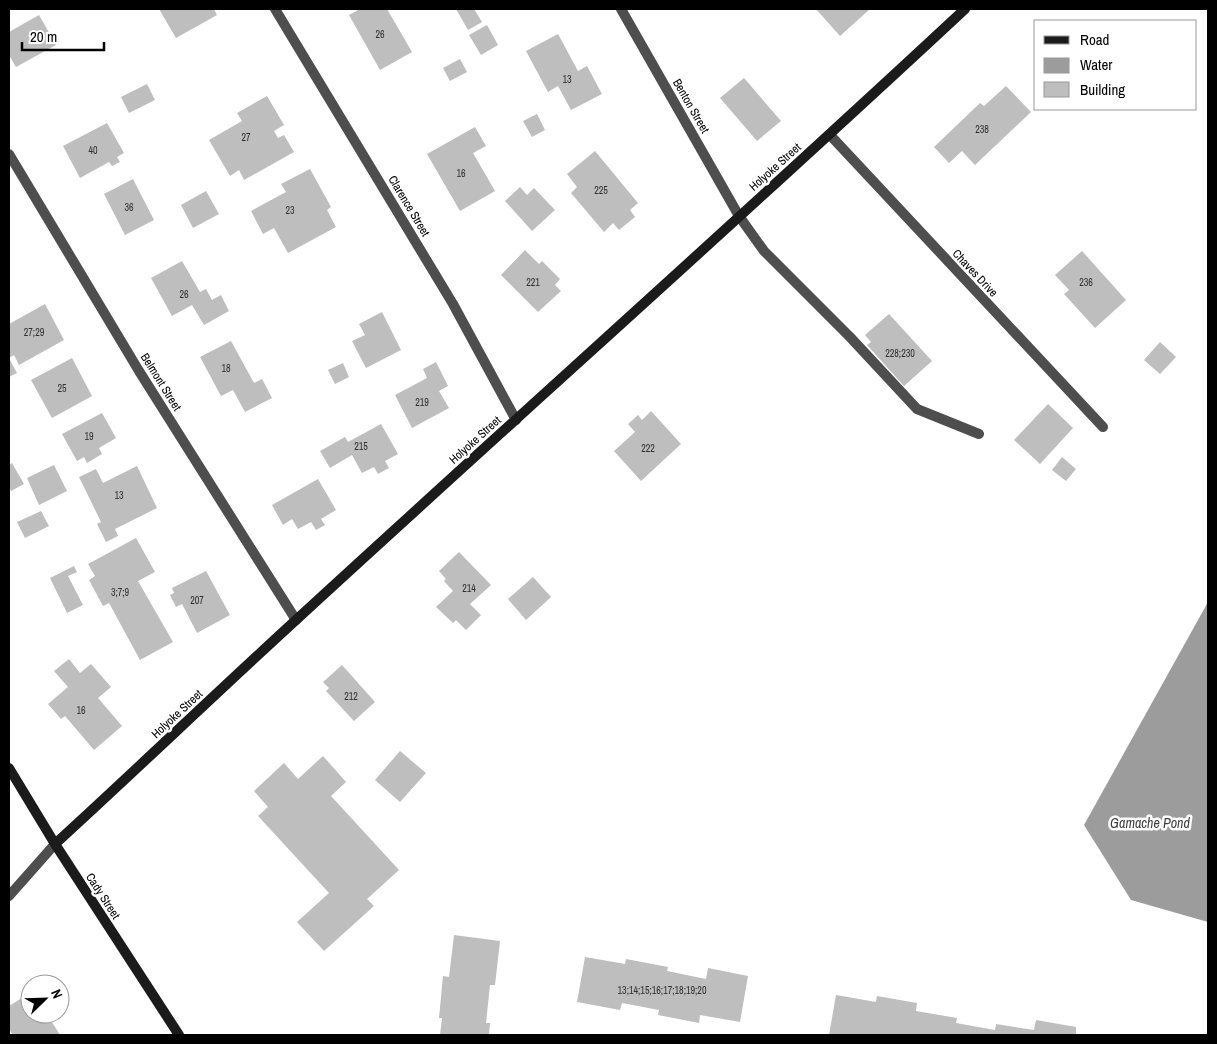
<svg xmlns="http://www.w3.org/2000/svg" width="1217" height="1044" font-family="'Archivo Narrow',sans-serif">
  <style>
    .water { fill: #9c9c9c }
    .building { fill: #bebebe }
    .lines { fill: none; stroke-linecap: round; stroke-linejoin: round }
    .lane { stroke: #4e4e4e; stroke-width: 10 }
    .street { stroke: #4e4e4e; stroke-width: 10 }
    .secondary { stroke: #1b1b1b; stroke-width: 10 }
    .labels { text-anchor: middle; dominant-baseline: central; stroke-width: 5; stroke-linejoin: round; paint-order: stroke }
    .number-label { font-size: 10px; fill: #303030 }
    .street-label { font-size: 12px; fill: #000; stroke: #fff }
    .water-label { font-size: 14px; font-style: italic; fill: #3d3d3d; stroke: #fff }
  </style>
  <rect width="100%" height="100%" fill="#fff"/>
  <path class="water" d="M1208,602V922L1131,900L1084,825Z"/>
  <path class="building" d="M159,9H214L217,15L176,38Z
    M360,9H387L412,52L380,70L349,15Z
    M456,9H474L482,22L468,30Z
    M816,9H870L840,36Z
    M39,15L56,45L16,67L9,55V32Z
    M487,25L498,45L481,55L469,35Z
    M558,34L578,71L587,66L602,94L571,110L558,86L548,92L526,51Z
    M460,59L467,72L450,81L443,68Z
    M744,78L781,121L757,141L720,98Z
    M147,84L155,100L129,113L121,97Z
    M1006,86L1031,112L975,165L962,151L949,163L934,147L980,103L984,106Z
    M267,96L284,125L274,131L278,138L284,135L294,152L244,180L239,170L230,176L209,140L242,121L237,113Z
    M537,114L545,130L532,137L523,121Z
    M107,123L124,153L117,157L120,162L112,166L109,162L80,178L63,146Z
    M475,127L486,146L473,153L495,191L460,211L427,154Z
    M595,151L638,203L630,210L635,217L619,230L613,223L604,232L571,193L577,187L567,174Z
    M310,169L331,207L327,210L336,227L288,253L274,228L263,234L251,211L286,192L281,184Z
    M133,179L154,220L125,235L104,194Z
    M520,187L527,195L534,188L555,210L532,231L505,201Z
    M206,191L219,214L193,228L181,205Z
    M525,250L539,264L542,261L560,279L555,285L561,291L538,312L501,275Z
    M1082,251L1126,300L1095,328L1064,294L1069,290L1055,275Z
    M182,261L200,292L206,289L212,300L221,295L229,311L204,325L192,305L172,316L151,278Z
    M45,304L64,340L19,365L14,355L9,358V324Z
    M382,312L401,350L366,368L352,341L365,335L359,324Z
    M889,314L932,361L904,386L867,345L871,342L865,335Z
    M231,341L254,383L262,379L272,398L245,412L233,390L221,396L200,357Z
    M1160,342L1176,357L1160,374L1144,360Z
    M72,358L92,396L52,418L31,380Z
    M9,360H10L17,373L9,377Z
    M436,362L448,386L439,391L449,408L412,428L395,395L427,378L423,369Z
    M343,363L349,377L335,384L328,370Z
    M1048,404L1073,428L1040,464L1014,440Z
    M651,411L681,444L641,481L614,451L635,432L628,424L638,415L642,420Z
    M102,413L116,438L99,448L102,454L87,463L84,457L77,461L62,434Z
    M381,424L398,454L385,461L389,468L378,474L374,467L362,473L352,455L330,468L320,451L345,437L348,442Z
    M1062,457L1076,469L1066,481L1052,470Z
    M12,463L24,484L11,491L9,487V465Z
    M54,465L67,491L39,505L27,478Z
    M137,466L157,508L115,529L118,536L106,542L97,524L101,522L79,477L96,469L103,483Z
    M318,479L336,510L321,519L325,525L316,530L311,522L298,529L292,519L283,525L272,505Z
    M41,511L49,526L25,538L17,522Z
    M136,538L155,572L138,581L173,642L140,660L109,603L103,606L89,580L95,576L88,564Z
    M459,552L491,585L470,604L481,615L466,630L456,620L453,623L436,607L453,591L444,581L446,579L439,571Z
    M74,566L77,572L68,576L83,605L67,613L50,578Z
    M206,571L230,615L197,633L182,604L176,607L170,595L174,593L172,588Z
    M533,577L551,597L526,620L508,599Z
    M69,659L80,673L91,664L111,687L98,698L122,726L94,750L65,716L61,719L48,704L68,687L54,671Z
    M342,665L375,702L354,721L326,691L329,688L323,682Z
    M400,751L426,773L400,802L375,780Z
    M323,756L346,782L331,796L399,870L367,899L374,906L324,951L297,922L329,893L258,816L268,807L254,791L284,763L298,779Z
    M454,935L500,941L495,985H490L486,1023H490L489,1035H440L442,1018H439L443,976L449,977Z
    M585,957L625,964L626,959L668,967L667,971L706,979L708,968L748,976L740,1022L700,1015L699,1023L658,1015L659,1010L622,1003L620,1010L577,1002Z
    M30,993V1014H47L60,1035H13L9,1029V1006Z
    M836,995L876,1002L877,996L917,1003L916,1011L957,1018L956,1023L995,1030L996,1024L1034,1030L1036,1020L1076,1027V1034H1080V1035H829Z"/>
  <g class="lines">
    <path class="lane" d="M739,216L764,251L850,337L917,409L979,434"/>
    <path class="street" d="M275,9L453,304L516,420
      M621,9L739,216
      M830,135L1103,427
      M9,154L139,371L296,620
      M9,896L55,844"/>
    <path class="secondary" d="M9,768L55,844L179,1035
      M55,844C136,770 215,694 296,620C519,415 744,215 965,9"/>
  </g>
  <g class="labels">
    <g class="number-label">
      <text x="380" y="34">26</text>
      <text x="567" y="79">13</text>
      <text x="982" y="129">238</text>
      <text x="246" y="137">27</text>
      <text x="93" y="150">40</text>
      <text x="461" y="173">16</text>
      <text x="601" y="190">225</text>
      <text x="129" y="207">36</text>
      <text x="290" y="210">23</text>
      <text x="533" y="282">221</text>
      <text x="1086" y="282">236</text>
      <text x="184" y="294">26</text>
      <text x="34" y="332">27;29</text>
      <text x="900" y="353">228;230</text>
      <text x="226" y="368">18</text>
      <text x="62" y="388">25</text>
      <text x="422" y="402">219</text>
      <text x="89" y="436">19</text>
      <text x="361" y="446">215</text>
      <text x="648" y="448">222</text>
      <text x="119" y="495">13</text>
      <text x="469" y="588">214</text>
      <text x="120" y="592">3;7;9</text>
      <text x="197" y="600">207</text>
      <text x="351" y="696">212</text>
      <text x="81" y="710">16</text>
      <text x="662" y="990">13;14;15;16;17;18;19;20</text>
    </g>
    <g class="street-label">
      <text transform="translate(691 106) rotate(60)">Benton Street</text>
      <text transform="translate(775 167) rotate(-42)">Holyoke Street</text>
      <text transform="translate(409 206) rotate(59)">Clarence Street</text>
      <text transform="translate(975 273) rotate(47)">Chaves Drive</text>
      <text transform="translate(161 382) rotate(58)">Belmont Street</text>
      <text transform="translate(475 440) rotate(-42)">Holyoke Street</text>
      <text transform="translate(177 714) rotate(-43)">Holyoke Street</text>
      <text transform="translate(103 896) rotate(57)">Cady Street</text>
    </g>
    <g class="water-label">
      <text x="1150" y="823">Gamache Pond</text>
    </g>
  </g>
  <rect width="1217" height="1044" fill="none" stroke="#000000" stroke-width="20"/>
  <rect x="1034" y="20" width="162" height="90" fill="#ffffff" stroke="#999999"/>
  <rect x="1044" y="36" width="25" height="8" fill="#1b1b1b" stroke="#999999"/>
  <text x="1080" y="45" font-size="15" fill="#000000">Road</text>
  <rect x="1044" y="58" width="25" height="15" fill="#9c9c9c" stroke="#999999"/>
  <text x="1080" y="70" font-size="15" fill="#000000">Water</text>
  <rect x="1044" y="82" width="25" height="15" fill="#bebebe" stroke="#999999"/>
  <text x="1080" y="95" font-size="15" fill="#000000">Building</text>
  <g transform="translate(45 999) rotate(67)"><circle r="24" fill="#ffffff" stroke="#999999"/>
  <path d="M0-4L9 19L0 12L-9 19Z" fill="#000000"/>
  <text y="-8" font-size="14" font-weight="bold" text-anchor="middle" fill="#000000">N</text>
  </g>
  <path d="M22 42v8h82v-8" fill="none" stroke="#000000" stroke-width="2.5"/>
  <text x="30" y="42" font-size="15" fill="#000000" stroke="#ffffff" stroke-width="4" paint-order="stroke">20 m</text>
</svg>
